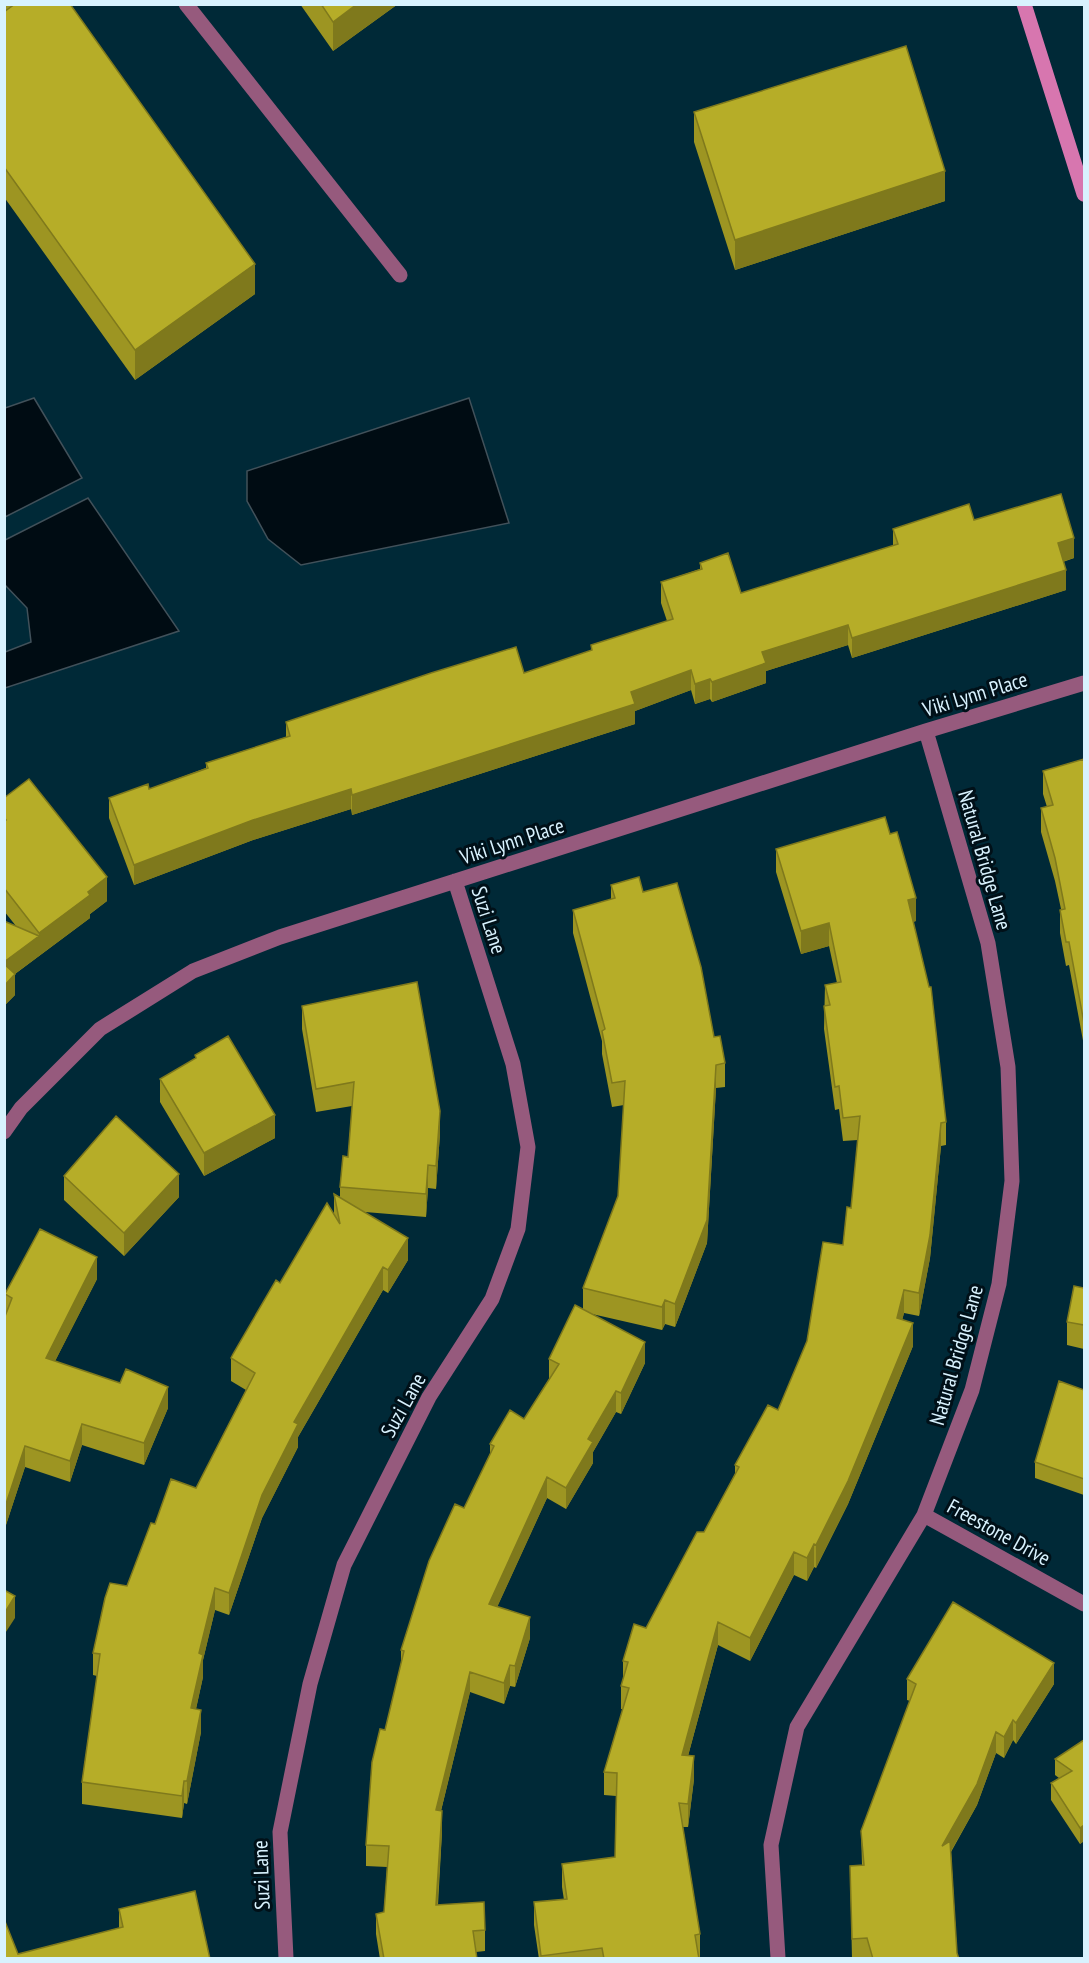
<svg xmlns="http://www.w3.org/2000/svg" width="1089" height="1963" font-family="'PT Sans Narrow',sans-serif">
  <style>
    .water { fill: #000c13; stroke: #41515a; stroke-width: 1.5 }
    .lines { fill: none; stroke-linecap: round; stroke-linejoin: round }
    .lane { stroke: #965a7d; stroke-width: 15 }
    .street { stroke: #965a7d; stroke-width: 15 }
    .secondary { stroke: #d776af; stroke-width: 15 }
    .wall { fill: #9d9522 }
    .shaded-wall { fill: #7f791c }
    .building { fill: #b6ad28; stroke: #7f791c; stroke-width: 1.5 }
    .labels { text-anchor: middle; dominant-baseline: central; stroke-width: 6; stroke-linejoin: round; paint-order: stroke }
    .street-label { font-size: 21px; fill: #d8f2fe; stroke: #001018 }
  </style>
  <rect width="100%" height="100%" fill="#002937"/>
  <path class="water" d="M34,398L82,478L5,517V408Z
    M469,398L509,523L301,565L268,539L247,501V471Z
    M88,498L179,631L5,688V652L31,642L27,608L5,585V540Z"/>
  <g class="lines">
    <path class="lane" d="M186,4L400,275"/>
    <path class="street" d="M4,1132L21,1108L100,1029L193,971L280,937L926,731L1084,683
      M924,1515L1084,1604
      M286,1958L280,1832L310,1684L344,1565L429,1397L492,1299L518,1229L528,1147L513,1064L455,881
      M778,1958L771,1845L797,1727L924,1515L972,1390L999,1284L1012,1181L1008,1067L988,943L926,731"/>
    <path class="secondary" d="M1024,4L1084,194"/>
  </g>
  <path class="wall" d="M4,4H70L255,294L135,380L4,197Z
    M300,4H398L333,51Z
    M694,112L945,201L735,270L694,142Z
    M974,520L1074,558L1063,562L1066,590L852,658L848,645L766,671V683L712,702L710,699L695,704L691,690L635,711V724L352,815L351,809L253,840L134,885L109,818V798L149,789L206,768V763L286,737V722L524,673L591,651V645L667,621L661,603V582L700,569V563L741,593L893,546V529Z
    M1084,759V1046L1069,965L1066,966L1060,933V910L1061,909L1055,881L1041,832V808L1047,807L1043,794V771Z
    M4,798L107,901L90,914V918L15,974V995L4,1006L16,926L4,911Z
    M776,849L916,921L913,922L946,1122V1145L941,1146L930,1258L919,1316L904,1313L902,1320L913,1346L848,1504L816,1568L814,1567L807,1581L794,1575L750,1661L718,1645L688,1756L694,1779L688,1827H683L700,1934V1957L699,1958V1959H539L534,1925V1902L564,1900L562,1887V1864L615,1857L616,1796L604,1795V1772L623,1709H621V1686L623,1680V1661L646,1628L704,1532L735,1474V1465L778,1410L807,1341L843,1245L851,1208L858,1140L843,1141L839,1109L835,1110L824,1029L825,985L837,983L829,946L801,954L776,872Z
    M611,885L643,892L714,1037L725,1063V1087L716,1088L707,1243L675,1327L665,1324L662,1330L592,1314L645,1363L621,1414L616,1412L593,1452V1463L566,1509L547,1498L497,1607L530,1638L515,1687L510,1686L504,1704L470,1692L441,1811L442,1832L438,1905L485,1930V1951L476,1952L477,1959H380L376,1934V1914L384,1912L387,1867L366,1866V1845L385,1730L401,1663V1650L464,1508L490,1454V1444L524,1419L549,1379V1359L583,1309V1288L618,1196L624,1105L612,1107L602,1054V1041L573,933V910L611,899Z
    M302,1006L440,1134L436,1189L428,1188L426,1217L365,1212L408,1260L388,1293L383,1290L298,1437V1447L262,1518L229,1615L215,1610L203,1660V1677L196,1709L201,1732L187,1804L184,1803L182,1818L82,1804V1782L97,1676L93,1675V1653L127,1586L155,1524L196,1488L246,1390L231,1381V1358L280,1283L334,1215V1194L340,1197V1187L348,1157L352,1106L316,1112L302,1029Z
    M195,1055L275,1138L204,1176L160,1102V1079L195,1059Z
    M64,1176L179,1197L124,1256L64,1200Z
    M97,1279L55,1361L168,1408L144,1465L82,1445L70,1482L25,1467L4,1531V1319L6,1316L5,1294Z
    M1084,1288V1349L1067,1345V1322Z
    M1084,1390V1495L1035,1478V1462Z
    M907,1679L1054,1684L1016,1744L1013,1740L1004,1758L996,1753L977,1805L951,1852L957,1953L959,1959H852L850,1866L862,1865L861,1831L910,1701L907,1700Z
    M1084,1740V1841L1080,1844L1051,1800V1783L1059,1778L1055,1775V1759Z
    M119,1909L210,1959L18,1954L119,1928Z"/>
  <path class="shaded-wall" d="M357,4H398L333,51V22Z
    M945,171V201L735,270V240Z
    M255,264V294L135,380V350Z
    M1074,538V558L1058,563V543Z
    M1066,570V590L852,658V638Z
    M848,625V645L766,671V683L712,702V682L762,652Z
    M691,670V690L635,711V724L352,815V795Z
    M710,679V699L695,704V684Z
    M351,789V809L253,840L134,885V865L253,820Z
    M107,877V901L90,914V918L39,956V933L88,892Z
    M916,898V921L908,923V900Z
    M829,923V946L801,954V931Z
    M39,936V956L4,982V962Z
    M15,974V995L4,1006V986Z
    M716,1065V1088L707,1243L675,1327V1304Z
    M440,1111V1134L436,1189V1166Z
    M275,1115V1138L204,1176V1153Z
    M941,1123V1146L930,1258L919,1316V1293Z
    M428,1165V1188L426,1217V1194Z
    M179,1174V1197L124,1256V1233Z
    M408,1238V1260L388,1293V1270Z
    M97,1257V1279L46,1379V1358Z
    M383,1267V1290L298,1437V1447L262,1518L229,1615V1593L262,1495L294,1422Z
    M904,1290V1313L897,1341V1318Z
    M665,1300V1324L662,1330V1307Z
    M913,1323V1346L848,1504L816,1568V1545Z
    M645,1342V1363L621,1414V1393Z
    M168,1387V1408L144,1465V1443Z
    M616,1391V1412L593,1452V1463L566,1509V1488L588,1439Z
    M82,1424V1445L70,1482V1461Z
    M25,1446V1467L4,1531V1510Z
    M547,1477V1498L489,1625V1604Z
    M814,1544V1567L807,1581V1558Z
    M794,1552V1575L750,1661V1638Z
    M215,1588V1610L203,1660V1677L191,1731V1708L199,1653Z
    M15,1596V1618L4,1635V1614Z
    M530,1617V1638L515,1687V1666Z
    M718,1622V1645L682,1778V1755Z
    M1054,1663V1684L1016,1744V1723Z
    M510,1665V1686L504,1704V1683Z
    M470,1672V1692L436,1831V1810Z
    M201,1710V1732L187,1804V1781Z
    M1013,1720V1740L1004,1758V1737Z
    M996,1732V1753L977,1805L942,1867V1846Z
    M694,1756V1779L688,1827V1804Z
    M184,1781V1803L182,1818V1796Z
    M442,1811V1832L436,1926V1905Z
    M1084,1825V1841L1080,1844V1828Z"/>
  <path class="building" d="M15,4H70L255,264L135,350L4,167V12Z
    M321,4H357L333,22Z
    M906,46L945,171L735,240L694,112Z
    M1061,494L1074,538L1058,543L1066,570L852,638L848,625L762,652L766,663L712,682L710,679L695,684L691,670L631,692L635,704L352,795L351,789L253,820L134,865L109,798L148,784L149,789L208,768L206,763L290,736L286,722L431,673L516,647L524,673L592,650L591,645L673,619L661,582L702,569L700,563L728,553L741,593L898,544L893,529L969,504L974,520Z
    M1084,759V1023L1069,942H1066L1060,910L1065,909L1055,858L1041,808L1053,805L1043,771Z
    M29,779L107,877L88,892L90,895L39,933L4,888V821L6,820L4,817V798Z
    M885,817L890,834L897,832L916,898L908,900L929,987H931L946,1122L941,1123L930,1235L919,1293L904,1290L897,1318L913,1323L848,1481L816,1545L814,1544L807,1558L794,1552L750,1638L718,1622L682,1755L694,1756L688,1804L679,1803L700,1934L695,1935L699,1959H604L602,1948L541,1956L534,1902L567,1899L562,1864L615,1857L617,1773L604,1772L629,1688L621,1686L628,1662L623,1661L634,1624L646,1628L697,1532H704L739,1467L735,1465L768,1405L778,1410L807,1341L823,1242L843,1245L847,1207L851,1208L860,1116L843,1118L839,1086L835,1087L824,1006L830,1005L825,985L841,982L829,923L801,931L776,849Z
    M639,877L643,892L677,883L701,967L714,1037L720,1036L725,1063L716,1065L707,1220L675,1304L665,1300L662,1307L583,1288L618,1196L625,1081L612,1083L602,1031L605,1029L573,910L615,898L611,885Z
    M4,921L39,936L4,962Z
    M4,964L15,974L4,986Z
    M417,982L440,1111L436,1166L428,1165L426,1194L340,1187L343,1156L348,1157L354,1082L316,1089L302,1006Z
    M228,1036L275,1115L204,1153L160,1079L196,1058L195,1055Z
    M116,1116L179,1174L124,1233L64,1176Z
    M334,1194L408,1238L388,1270L383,1267L294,1422L298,1424L262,1495L229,1593L215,1588L199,1653L203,1655L191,1708L201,1710L187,1781H184L182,1796L82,1782L100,1654L93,1653L105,1598L110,1583L127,1586L151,1523L155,1524L171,1479L196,1488L255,1373L231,1358L233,1354L276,1280L280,1283L327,1203L340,1224Z
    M40,1229L97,1257L46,1358L120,1383L126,1369L168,1387L144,1443L82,1424L70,1461L25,1446L4,1510V1319L12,1298L5,1294Z
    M1074,1286L1084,1288V1325L1067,1322Z
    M575,1305L645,1342L621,1393L616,1391L588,1439L593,1442L566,1488L547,1477L489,1604L530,1617L515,1666L510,1665L504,1683L470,1672L436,1810L442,1811L436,1905L484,1902L485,1930L473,1931L477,1959H384L376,1914L384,1912L389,1846L366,1845L372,1762L380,1729L385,1730L404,1651L401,1650L429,1561L455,1504L464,1508L494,1446L490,1444L510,1410L524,1419L559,1364L549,1359Z
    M1059,1381L1084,1390V1479L1035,1462Z
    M4,1590L15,1596L4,1614Z
    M953,1602L1054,1663L1016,1723L1013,1720L1004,1737L996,1732L977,1784L942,1846L950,1841L957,1953L959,1959H873L867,1938L852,1939L850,1866L864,1865L861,1831L916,1684L907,1679Z
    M1084,1740V1825L1080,1828L1051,1783L1072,1771L1055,1759Z
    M195,1891L210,1959H4V1919L18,1954L123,1927L119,1909Z"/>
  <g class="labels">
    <g class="street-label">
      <text transform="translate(975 694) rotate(-17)">Viki Lynn Place</text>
      <text transform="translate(512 841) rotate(-18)">Viki Lynn Place</text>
      <text transform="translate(985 860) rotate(74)">Natural Bridge Lane</text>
      <text transform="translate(489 920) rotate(72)">Suzi Lane</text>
      <text transform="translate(956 1355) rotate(-74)">Natural Bridge Lane</text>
      <text transform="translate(403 1405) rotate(-61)">Suzi Lane</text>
      <text transform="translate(999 1532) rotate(29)">Freestone Drive</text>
      <text transform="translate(261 1875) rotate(-92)">Suzi Lane</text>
    </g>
  </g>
  <rect width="1089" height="1963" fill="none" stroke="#d8f2fe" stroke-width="12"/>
</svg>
